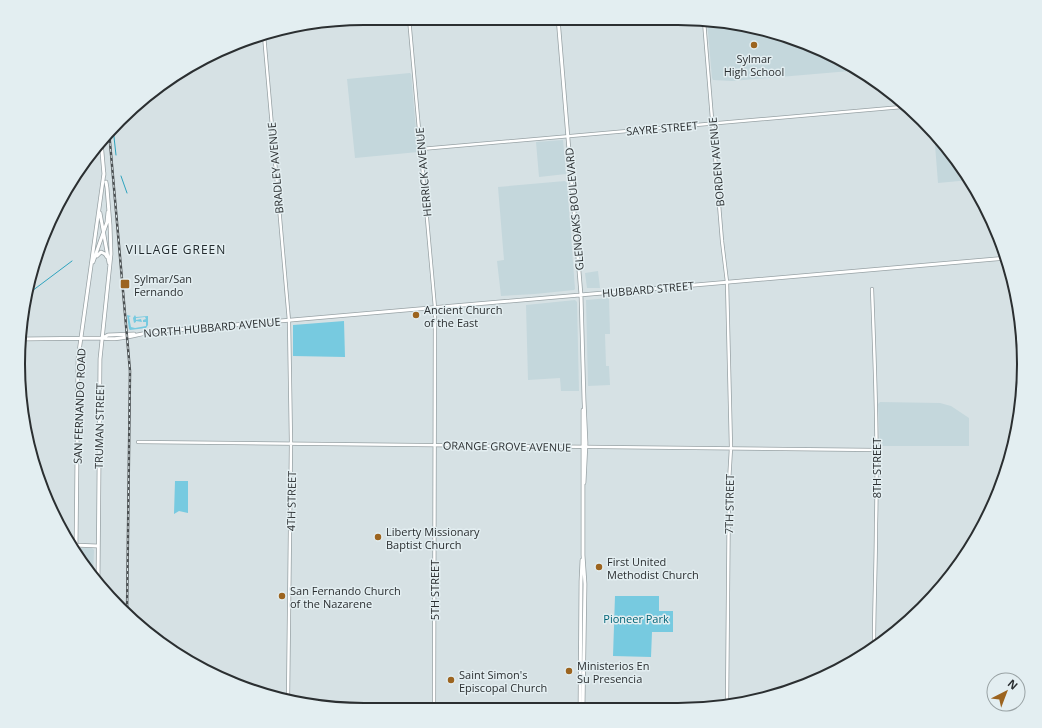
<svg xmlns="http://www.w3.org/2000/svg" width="1042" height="728" font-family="'Open Sans',sans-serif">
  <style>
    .built { fill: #c4d7dc }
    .green { fill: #77cae0 }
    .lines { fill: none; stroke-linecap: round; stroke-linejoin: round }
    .stream { stroke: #2ea3be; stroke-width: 1 }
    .minor-casing { stroke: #98a2a5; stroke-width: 4 }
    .major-casing { stroke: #98a2a5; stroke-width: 4.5 }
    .minor { stroke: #fff; stroke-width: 2.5 }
    .major { stroke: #fff; stroke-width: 3 }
    .rail-casing { stroke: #4b5052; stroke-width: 2.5 }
    .rail { stroke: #e3eef1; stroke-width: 1; stroke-dasharray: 3; stroke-linecap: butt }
    .poi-dot { fill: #9c641f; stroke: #e3eef1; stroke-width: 1.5 }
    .labels { text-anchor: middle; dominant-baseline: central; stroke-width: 3; stroke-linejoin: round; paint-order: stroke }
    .poi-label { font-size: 11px; fill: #2b2f31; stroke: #e3eef1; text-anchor: start }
    .street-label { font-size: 11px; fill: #2b2f31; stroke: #e3eef1 }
    .park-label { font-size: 11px; fill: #006376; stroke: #e3eef1 }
    .neighbourhood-label { font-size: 12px; letter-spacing: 1px; fill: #232b2e; stroke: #e3eef1 }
    .rim { fill: none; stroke: #2b2f31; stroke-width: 2 }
  </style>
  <rect width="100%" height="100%" fill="#d6e1e4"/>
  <path class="built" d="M707,21L746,25L851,64V69L850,71L732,81L713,80L712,78Z
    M410,73L411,74L418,152L355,158L347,79Z
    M934,132L938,136L970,180L938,183Z
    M563,140L566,174L539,177L536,142Z
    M565,181L567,183L575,289L574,290L535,294L501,296L497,261L504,260L498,187Z
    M598,271L600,288H587L585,273Z
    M609,298L610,334H605L606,366H609L610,385L588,386L586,300Z
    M575,300L577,302L579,391H561L560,378L528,380L526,305Z
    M880,402L940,403L951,406L969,418V446H880L878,404Z
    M80,548H92L94,550L93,576L80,557Z"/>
  <path class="green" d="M127,315L131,316L129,317L131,327L135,328L146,326V322H143V320L146,319L145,317L136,318V320L141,319L142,322L136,321V322L134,323L133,318L135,315L136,317L148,316V325L146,328L130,330L129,329Z
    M344,321L345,357L293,356V325Z
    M175,481H188V513L179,511L174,514Z
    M615,596H659V611H673V632H652L651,657L613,656Z"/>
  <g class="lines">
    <path class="stream" d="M113,128L116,155
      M121,176L127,193
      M28,294L72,261"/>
    <defs>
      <path id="minor" d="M409,18L435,308L434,709
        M704,21L722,241L727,282L731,448L729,482L727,706
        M264,35L289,321L291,443L288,701
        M421,149L902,107
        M872,289C875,367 878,446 876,524C876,565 874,605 874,646
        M138,442L876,450"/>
      <path id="major" d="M558,18L581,295L584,400L586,443L584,483
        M101,141L104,175
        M100,213L109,263
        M97,256L101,252L105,254L107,257
        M93,262L107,222L108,212
        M1020,314L1022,396
        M102,338L108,335L134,334
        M22,339L102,338C118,341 137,334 153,332L1007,258
        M73,545L98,546
        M76,550L78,359L104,173
        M98,583L100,359L111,254L110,225L107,188L106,182
        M580,708L581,581L582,560
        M583,708L585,584L583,555V410"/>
    </defs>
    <use href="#minor" class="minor-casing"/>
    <use href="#major" class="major-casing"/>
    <use href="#minor" class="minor"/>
    <use href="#major" class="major"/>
    <defs>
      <path id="rail" d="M109,131L130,371L127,614"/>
    </defs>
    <use href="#rail" class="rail-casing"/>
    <use href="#rail" class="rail"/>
  </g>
  <g class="poi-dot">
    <circle cx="754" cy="45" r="4"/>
    <rect x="120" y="279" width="10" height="10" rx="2"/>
    <circle cx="416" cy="315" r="4"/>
    <circle cx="378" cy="537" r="4"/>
    <circle cx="599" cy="567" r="4"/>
    <circle cx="282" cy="596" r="4"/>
    <circle cx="569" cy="671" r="4"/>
    <circle cx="451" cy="680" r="4"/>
  </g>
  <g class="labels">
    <g class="poi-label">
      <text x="754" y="58" text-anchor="middle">Sylmar<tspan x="754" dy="13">High School</tspan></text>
      <text x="134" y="278">Sylmar/San<tspan x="134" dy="13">Fernando</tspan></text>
      <text x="424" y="309">Ancient Church<tspan x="424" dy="13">of the East</tspan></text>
      <text x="386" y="531">Liberty Missionary<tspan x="386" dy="13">Baptist Church</tspan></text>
      <text x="607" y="561">First United<tspan x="607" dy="13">Methodist Church</tspan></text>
      <text x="290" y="590">San Fernando Church<tspan x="290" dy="13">of the Nazarene</tspan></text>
      <text x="577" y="665">Ministerios En<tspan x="577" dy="13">Su Presencia</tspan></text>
      <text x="459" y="674">Saint Simon's<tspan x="459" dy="13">Episcopal Church</tspan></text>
    </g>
    <g class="street-label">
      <text transform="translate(662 128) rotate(-5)">SAYRE STREET</text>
      <text transform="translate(716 162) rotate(-95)">BORDEN AVENUE</text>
      <text transform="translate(275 168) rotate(-95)">BRADLEY AVENUE</text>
      <text transform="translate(423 172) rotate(-95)">HERRICK AVENUE</text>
      <text transform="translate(574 209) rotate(-95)">GLENOAKS BOULEVARD</text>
      <text transform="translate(648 289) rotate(-5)">HUBBARD STREET</text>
      <text transform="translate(212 327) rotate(-5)">NORTH HUBBARD AVENUE</text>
      <text transform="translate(79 406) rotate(-88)">SAN FERNANDO ROAD</text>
      <text transform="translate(99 426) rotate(-89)">TRUMAN STREET</text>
      <text transform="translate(507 446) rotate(1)">ORANGE GROVE AVENUE</text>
      <text transform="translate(876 468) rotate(-90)">8TH STREET</text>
      <text transform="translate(291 501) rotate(-89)">4TH STREET</text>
      <text transform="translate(729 504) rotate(-89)">7TH STREET</text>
      <text transform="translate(434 590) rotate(-90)">5TH STREET</text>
    </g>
    <g class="park-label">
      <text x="636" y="618">Pioneer Park</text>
    </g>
    <g class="neighbourhood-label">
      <text x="176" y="249">VILLAGE GREEN</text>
    </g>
  </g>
  <path d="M0 0H1042V728H0ZM364 25H678A339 339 0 0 1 1017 364V364A339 339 0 0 1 678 703H364A339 339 0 0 1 25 364V364A339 339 0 0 1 364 25Z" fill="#e3eef1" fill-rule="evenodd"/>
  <path class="rim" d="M364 25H678A339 339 0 0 1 1017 364V364A339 339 0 0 1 678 703H364A339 339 0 0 1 25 364V364A339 339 0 0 1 364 25Z"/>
  <g transform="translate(1006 692) rotate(42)"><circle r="19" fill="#e3eef1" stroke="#99a2a4"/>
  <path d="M0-3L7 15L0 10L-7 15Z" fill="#9c641f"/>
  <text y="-6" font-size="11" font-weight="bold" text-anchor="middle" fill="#2b2f31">N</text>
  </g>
</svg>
